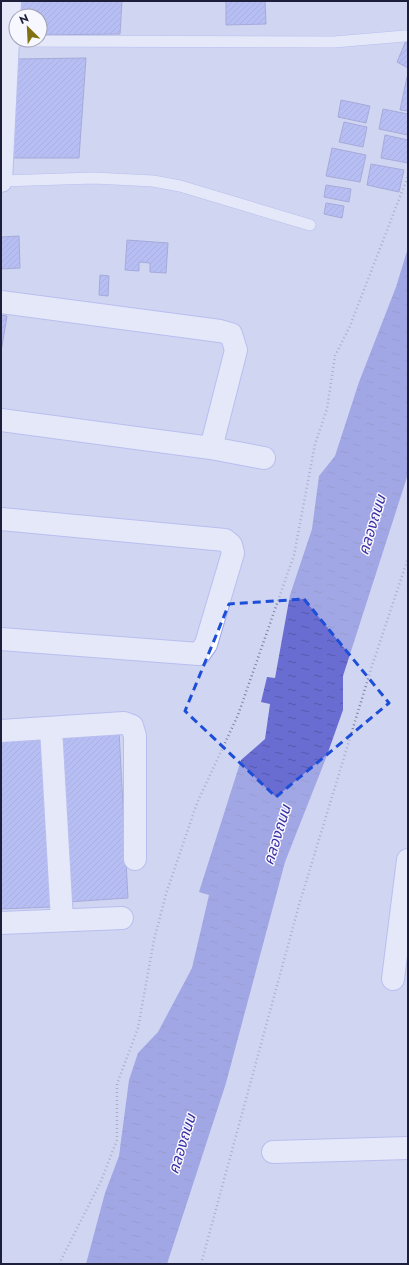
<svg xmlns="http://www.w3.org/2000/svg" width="409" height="1265" font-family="Jost,'Noto Sans Thai',sans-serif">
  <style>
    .water { fill: url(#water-ripples) }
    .building { fill: url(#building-hatch); stroke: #7177ba }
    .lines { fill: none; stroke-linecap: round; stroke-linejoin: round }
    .lane-casing { stroke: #9ca3ea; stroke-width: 12 }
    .street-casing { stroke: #9ca3ea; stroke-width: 24 }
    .path { stroke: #7c809c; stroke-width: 2.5; stroke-dasharray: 1 3; stroke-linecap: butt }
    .lane { stroke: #fff; stroke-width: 11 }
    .street { stroke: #fff; stroke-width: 22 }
    .marked { fill: none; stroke: #1d4ed8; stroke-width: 3; stroke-dasharray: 8 5; stroke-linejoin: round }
    .labels { text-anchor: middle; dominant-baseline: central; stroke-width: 3; stroke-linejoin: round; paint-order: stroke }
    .water-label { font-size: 15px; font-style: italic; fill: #3a2da4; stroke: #f6f7ff }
  </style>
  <defs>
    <pattern id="water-ripples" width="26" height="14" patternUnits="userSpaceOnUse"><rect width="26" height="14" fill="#696dd2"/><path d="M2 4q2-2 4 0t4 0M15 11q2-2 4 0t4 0" fill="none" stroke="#5659ab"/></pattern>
    <pattern id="building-hatch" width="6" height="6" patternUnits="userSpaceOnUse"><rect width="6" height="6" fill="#9aa2f6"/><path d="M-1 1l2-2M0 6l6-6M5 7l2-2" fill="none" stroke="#7d83c8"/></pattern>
  </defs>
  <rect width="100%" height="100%" fill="#d0d5f2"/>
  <path class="water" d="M408,248V474L343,676V710L326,758L285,862L226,1083L167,1264H86L105,1193L119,1156L129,1080L138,1053L158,1032L192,968L209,895L199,892L241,760L265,739L270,704L261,702L267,677L275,678L290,595L312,529L319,476L335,456L359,382L396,287Z"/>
  <path class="building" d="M18,1H122L120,34L40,35V16H17Z
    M226,1H265L266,24L226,25Z
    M408,36V68L397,62Z
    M86,58L79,158H7L14,59Z
    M407,77L408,78V111L400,110Z
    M341,100L370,106L366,123L338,117Z
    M383,109L408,114V135L379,129Z
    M344,122L367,127L363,147L339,142Z
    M385,135L408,140V163L381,158Z
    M332,148L366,155L360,182L326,176Z
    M371,164L404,170L399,192L367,185Z
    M326,185L351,189L349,202L324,197Z
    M326,203L344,206L342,218L324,214Z
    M19,236L20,268L1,269V237Z
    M127,240L168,243L166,273L150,272V263L139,262V271L125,270Z
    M100,275L109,276L108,296L99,295Z
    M1,315L7,316L1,352Z
    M119,731L128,898L67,902L59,735Z
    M44,739L52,907L1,909V742Z"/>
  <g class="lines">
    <defs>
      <path id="lane" d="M7,41L334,42L405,36
        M1,181L94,178L153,181L180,186L310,225"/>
      <path id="street" d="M1,181L10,1
        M1,302L220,331L231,334L236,350L211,448
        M1,420L211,448L264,458
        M1,519L225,540L231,545L233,553L206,644L199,654L1,639
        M51,728L62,920
        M1,731L124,723L132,726L135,736V859
        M1,923L122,918
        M393,979L408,860
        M273,1152L408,1148"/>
    </defs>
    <use href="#lane" class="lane-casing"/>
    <use href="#street" class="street-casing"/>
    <path class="path" d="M59,1264L101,1181L117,1140V1084L138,1028L154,940L166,894L197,803L238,715L294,555L315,444L327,409L335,356L350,326L408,176
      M201,1264L299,905L371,669L408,558"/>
    <use href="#lane" class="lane"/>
    <use href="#street" class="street"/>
  </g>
  <path d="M0 0H409V1265H0ZM304,599L389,703L276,797L185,711L229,604Z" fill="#d0d5f2" fill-opacity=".55" fill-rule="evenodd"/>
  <path class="marked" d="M304,599L389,703L276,797L185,711L229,604Z"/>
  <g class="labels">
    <g class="water-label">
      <text transform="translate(372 525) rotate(-73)">คลองถนน</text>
      <text transform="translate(277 835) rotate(-73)">คลองถนน</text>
      <text transform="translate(182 1144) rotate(-73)">คลองถนน</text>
    </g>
  </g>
  <rect width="409" height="1265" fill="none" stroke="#1c1e3a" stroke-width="4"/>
  <g transform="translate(28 28) rotate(336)"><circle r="19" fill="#f6f7ff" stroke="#9fa0b0"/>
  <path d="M0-3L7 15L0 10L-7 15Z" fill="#80700f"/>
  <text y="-6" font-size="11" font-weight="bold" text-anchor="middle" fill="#1c1e3a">N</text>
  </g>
</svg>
